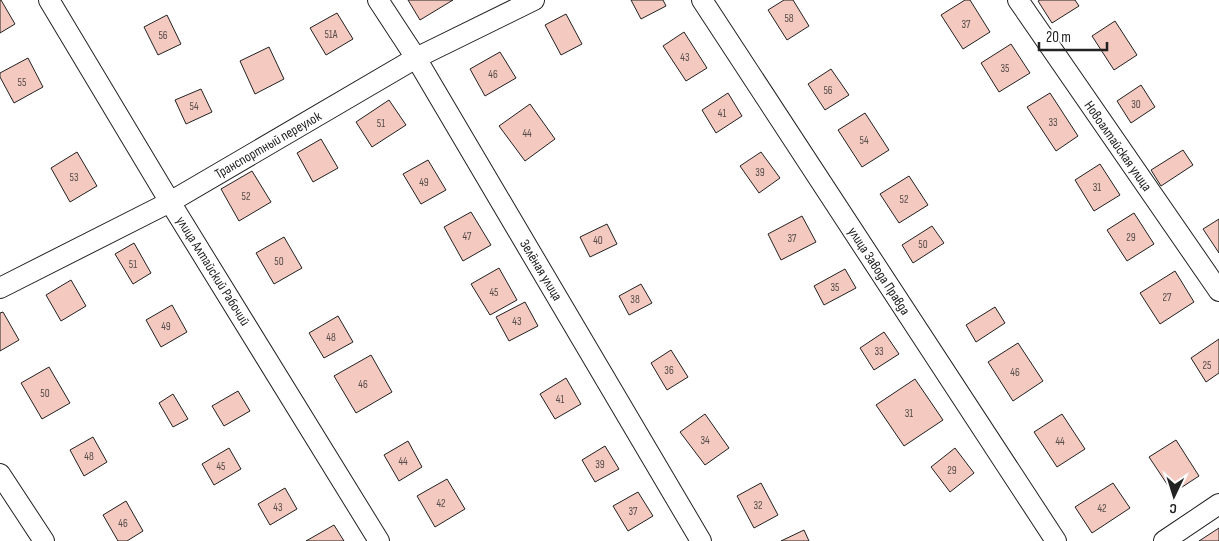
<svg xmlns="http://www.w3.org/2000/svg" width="1219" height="541" font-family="'Sofia Sans Condensed',sans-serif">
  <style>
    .building { fill: #f3c9c0; stroke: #222 }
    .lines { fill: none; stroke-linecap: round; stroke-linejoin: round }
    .street-casing { stroke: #222; stroke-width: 22 }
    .street { stroke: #fff; stroke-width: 20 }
    .labels { text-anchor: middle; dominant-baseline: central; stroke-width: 4; stroke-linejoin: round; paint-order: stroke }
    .number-label { font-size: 11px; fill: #564c4a }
    .street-label { font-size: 14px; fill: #222; stroke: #fff }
  </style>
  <rect width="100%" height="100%" fill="#fff"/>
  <path class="building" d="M0,0H1L15,24L0,33Z
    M408,0H453L420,20Z
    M631,0H663L666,6L641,19Z
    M784,0H793L809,26L787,40L768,10Z
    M965,0H970L990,32L963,49L941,15Z
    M1040,0H1075L1079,6L1052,23L1038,1Z
    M337,13L353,39L326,55L310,28Z
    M566,14L582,44L561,55L545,25Z
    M167,15L181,44L158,55L144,27Z
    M1115,21L1137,55L1114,70L1092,36Z
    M684,32L707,68L686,81L663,46Z
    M1011,44L1030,73L999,92L981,63Z
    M269,47L284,79L255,94L240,61Z
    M500,52L516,78L485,96L470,69Z
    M28,58L43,87L14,103L0,77V73Z
    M831,69L849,95L825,110L808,84Z
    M1141,85L1155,107L1131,123L1117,101Z
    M201,89L212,112L186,124L175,100Z
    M728,93L742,116L716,133L702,110Z
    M1050,93L1078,136L1056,151L1027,107Z
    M389,100L406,125L372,147L356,122Z
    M530,104L555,139L525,161L499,126Z
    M865,113L889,150L862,167L838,130Z
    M321,139L338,168L313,182L297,153Z
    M1183,150L1193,165L1161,186L1151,170Z
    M77,152L97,186L70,202L51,168Z
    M761,152L780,178L759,193L740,166Z
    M428,160L446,190L421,204L403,174Z
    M1100,164L1120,195L1094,211L1075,180Z
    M252,171L271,202L239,221L221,189Z
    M909,176L928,205L899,223L880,194Z
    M471,212L491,245L463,261L444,227Z
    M1134,213L1154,244L1127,261L1107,230Z
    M802,216L816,242L781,260L768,234Z
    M1219,219V253L1203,229Z
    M607,224L617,244L590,257L580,237Z
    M932,226L944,243L913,263L902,245Z
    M284,237L302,268L274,284L256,253Z
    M134,243L151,273L133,284L115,254Z
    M499,268L517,300L490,315L471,284Z
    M845,269L856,288L824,305L814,286Z
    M1175,271L1194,302L1160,324L1140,293Z
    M71,280L86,306L61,321L46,295Z
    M641,284L652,303L629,315L619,296Z
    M525,302L538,326L509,341L496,317Z
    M172,305L187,332L161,347L146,320Z
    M995,307L1005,323L976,342L966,325Z
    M3,312L19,340L0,351V313Z
    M338,316L353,342L324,358L309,333Z
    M884,332L899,354L874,370L860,348Z
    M1219,339V373L1206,382L1191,358Z
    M1018,343L1043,381L1013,401L988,362Z
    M671,350L688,377L667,390L651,363Z
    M371,355L392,392L356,413L334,376Z
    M49,367L70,403L42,419L21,383Z
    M566,378L581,404L555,419L540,394Z
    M915,379L943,420L904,446L876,405Z
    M238,391L250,411L224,426L212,406Z
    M173,394L188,419L173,427L159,403Z
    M705,414L729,448L705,465L680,432Z
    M1062,414L1085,449L1057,467L1034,432Z
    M93,437L107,462L84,476L70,450Z
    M1176,440L1199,476L1173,493L1149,457Z
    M408,441L422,467L399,481L384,455Z
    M605,446L619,469L595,482L582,460Z
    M229,448L241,469L214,485L202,464Z
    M955,448L974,473L950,492L931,467Z
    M447,479L465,509L435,527L417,496Z
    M761,483L778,515L754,528L737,496Z
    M1113,483L1130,508L1092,533L1075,507Z
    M285,488L297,509L270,525L258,504Z
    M638,492L653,516L628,531L613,506Z
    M126,501L143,531L127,541H118L103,515Z
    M334,525L344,541H306Z
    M1219,528V541H1199Z
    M804,530L809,541H781Z"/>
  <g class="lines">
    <defs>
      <path id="street" d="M49,0L170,202L379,541
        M378,0L416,58L701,541
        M702,0L1056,541
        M1018,0L1219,291
        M0,288L170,202L416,58L534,0
        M0,474L44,541
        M1164,541L1219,504"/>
    </defs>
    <use href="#street" class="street-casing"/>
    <use href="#street" class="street"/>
  </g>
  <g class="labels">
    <g class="number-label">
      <text x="789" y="18">58</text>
      <text x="966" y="24">37</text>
      <text x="331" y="34">51А</text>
      <text x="163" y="35">56</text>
      <text x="685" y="57">43</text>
      <text x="1005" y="68">35</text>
      <text x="493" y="74">46</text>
      <text x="22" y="82">55</text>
      <text x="828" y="90">56</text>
      <text x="1136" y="104">30</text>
      <text x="194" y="106">54</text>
      <text x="722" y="113">41</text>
      <text x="1053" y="122">33</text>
      <text x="381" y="123">51</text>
      <text x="527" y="133">44</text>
      <text x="864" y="140">54</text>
      <text x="760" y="172">39</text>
      <text x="74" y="177">53</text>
      <text x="424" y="182">49</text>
      <text x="1097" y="187">31</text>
      <text x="246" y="196">52</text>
      <text x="904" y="199">52</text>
      <text x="467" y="236">47</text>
      <text x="1131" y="237">29</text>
      <text x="792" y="238">37</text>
      <text x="598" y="240">40</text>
      <text x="923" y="244">50</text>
      <text x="279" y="261">50</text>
      <text x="133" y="264">51</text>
      <text x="835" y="287">35</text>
      <text x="494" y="292">45</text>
      <text x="1167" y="297">27</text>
      <text x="635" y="299">38</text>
      <text x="517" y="321">43</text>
      <text x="166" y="326">49</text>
      <text x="331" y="337">48</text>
      <text x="879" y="351">33</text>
      <text x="1207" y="365">25</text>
      <text x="669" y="370">36</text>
      <text x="1015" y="372">46</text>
      <text x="363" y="384">46</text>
      <text x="45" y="393">50</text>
      <text x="560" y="399">41</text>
      <text x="909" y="413">31</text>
      <text x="705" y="440">34</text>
      <text x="1060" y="441">44</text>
      <text x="89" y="456">48</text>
      <text x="403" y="461">44</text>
      <text x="600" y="464">39</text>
      <text x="221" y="466">45</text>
      <text x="952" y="470">29</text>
      <text x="441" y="503">42</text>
      <text x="758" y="505">32</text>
      <text x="278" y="507">43</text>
      <text x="1102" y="508">42</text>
      <text x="633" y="511">37</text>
      <text x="123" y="523">46</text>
    </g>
    <g class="street-label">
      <text transform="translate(268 145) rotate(-30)">Транспортный переулок</text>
      <text transform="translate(1118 146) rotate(55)">Новоалтайская улица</text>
      <text transform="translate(541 270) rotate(59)">Зелёная улица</text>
      <text transform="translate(213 271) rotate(58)">улица Алтайский Рабочий</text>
      <text transform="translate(879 271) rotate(57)">улица Завода Правда</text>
    </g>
  </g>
  <g transform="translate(1174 496) rotate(184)" stroke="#ffffff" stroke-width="4" paint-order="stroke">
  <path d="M0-4L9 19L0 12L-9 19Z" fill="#222222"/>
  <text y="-8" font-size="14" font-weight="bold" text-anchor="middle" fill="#222222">С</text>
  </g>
  <path d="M1039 42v8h68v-8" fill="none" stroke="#222222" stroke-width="2.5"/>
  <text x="1046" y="42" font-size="15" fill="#222222" stroke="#ffffff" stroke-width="4" paint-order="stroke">20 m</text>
</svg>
